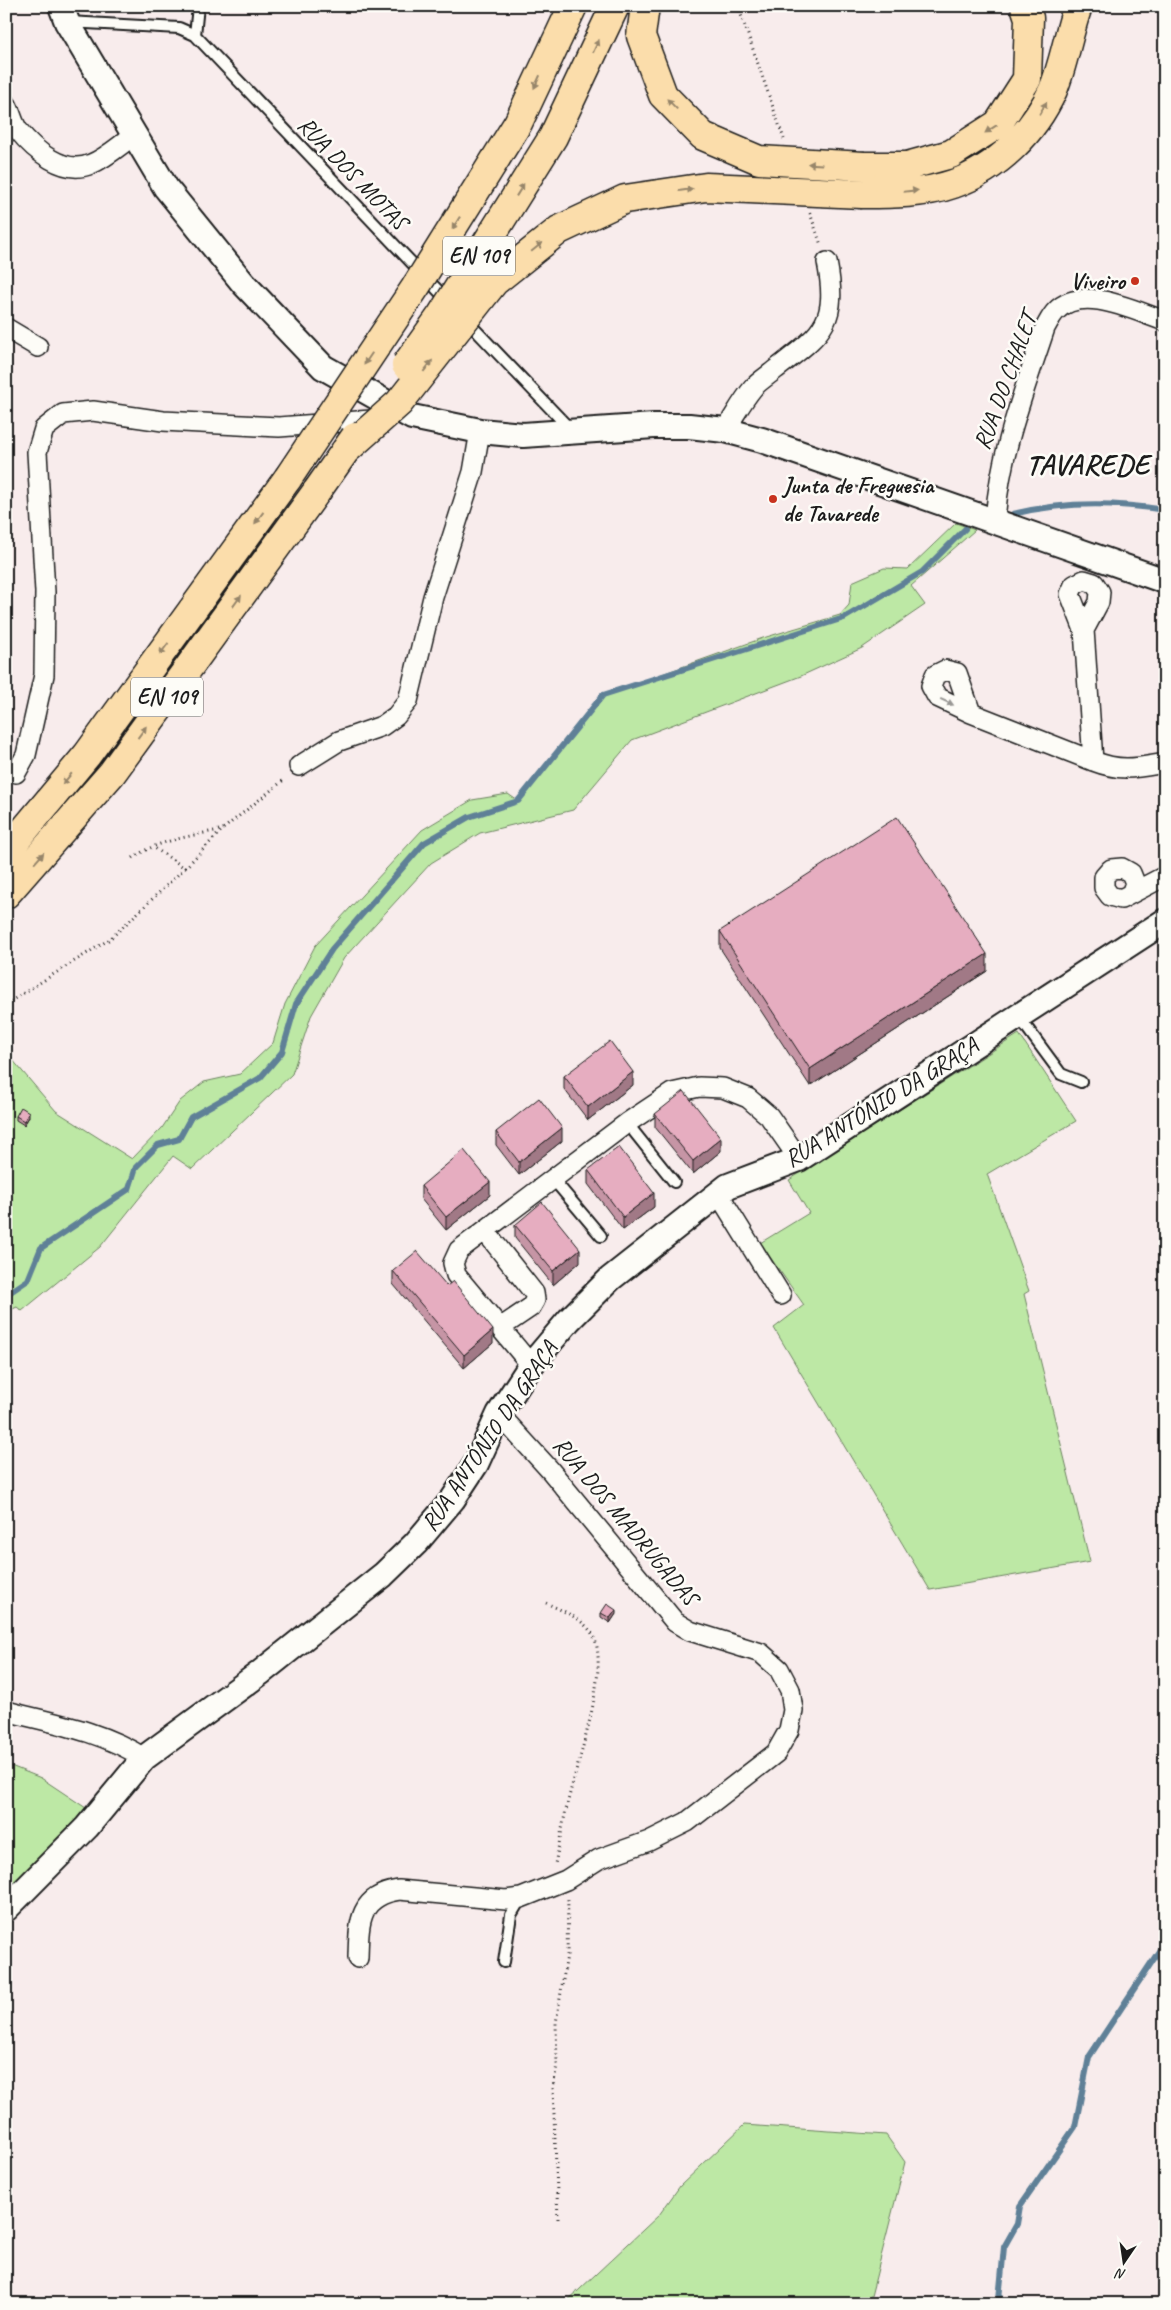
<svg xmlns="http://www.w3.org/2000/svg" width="1171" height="2310" font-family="Caveat,sans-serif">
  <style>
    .green { fill: #bde8a5; stroke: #6c8260 }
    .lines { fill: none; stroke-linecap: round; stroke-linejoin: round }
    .stream { stroke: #5e8097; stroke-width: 6 }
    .service-casing { stroke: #1c1c1c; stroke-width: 14 }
    .minor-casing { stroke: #1c1c1c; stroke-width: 22 }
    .tertiary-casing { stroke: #1c1c1c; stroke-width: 28 }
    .primary-casing { stroke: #1c1c1c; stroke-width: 31 }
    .path { stroke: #1c1c1c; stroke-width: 3; stroke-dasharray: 1 4; stroke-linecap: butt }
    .service { stroke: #fdfcf7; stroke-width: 10 }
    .minor { stroke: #fdfcf7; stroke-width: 19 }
    .tertiary { stroke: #fdfcf7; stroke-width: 24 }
    .primary { stroke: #fbddab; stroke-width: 28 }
    .primary-bridge-casing { stroke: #1c1c1c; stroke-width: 31; stroke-linecap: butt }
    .primary-bridge { stroke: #fbddab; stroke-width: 28 }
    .wall { fill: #c695a5; stroke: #1c1c1c }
    .shaded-wall { fill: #a17986; stroke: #1c1c1c }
    .building { fill: #e6adc0; stroke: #1c1c1c }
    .oneway { fill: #97866b }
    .oneway2 { fill: #989794 }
    .poi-dot { fill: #c8321e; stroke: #fdfcf7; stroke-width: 2 }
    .labels { text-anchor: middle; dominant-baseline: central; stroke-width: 5; stroke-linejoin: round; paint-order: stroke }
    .shield { fill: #fdfcf7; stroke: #605f5e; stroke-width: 1 }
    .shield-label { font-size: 22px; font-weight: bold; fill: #1c1c1c }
    .street-label { font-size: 24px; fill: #1c1c1c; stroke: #fdfcf7 }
    .poi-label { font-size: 24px; font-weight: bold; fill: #1c1c1c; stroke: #fdfcf7; text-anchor: end }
    .district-label { font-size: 29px; font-weight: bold; letter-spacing: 1px; fill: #1c1c1c; stroke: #fdfcf7 }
  </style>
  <rect width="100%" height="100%" fill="#f8ecec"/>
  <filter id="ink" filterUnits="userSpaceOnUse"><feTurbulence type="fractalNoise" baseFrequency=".02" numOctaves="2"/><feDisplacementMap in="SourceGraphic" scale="10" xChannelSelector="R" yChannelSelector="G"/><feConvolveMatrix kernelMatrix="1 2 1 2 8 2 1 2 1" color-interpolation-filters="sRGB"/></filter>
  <g filter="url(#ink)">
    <path class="green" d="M956,523L975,530L911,586L925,605L862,648L801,676L632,740L573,810L480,833L431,863L344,958L311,1016L292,1074L192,1169L173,1156L100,1247L22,1311L17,1307L6,1312V1052L56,1111L132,1159L162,1128L180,1101L204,1082L240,1074L273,1043L285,1004L315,946L422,830L472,800L508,794L518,801L603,695L763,638L840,615L849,605L852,582L884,568L908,569Z
      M1019,1034L1076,1121L987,1174L1029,1291L1024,1294L1090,1562L930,1590L774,1328L804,1305L760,1243L809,1213L789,1180Z
      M6,1764L41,1778L86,1808L13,1889L6,1882Z
      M744,2125L886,2135L905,2162L869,2304H564L659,2215L680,2186Z"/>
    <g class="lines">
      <path class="stream" d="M1013,514C1061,502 1115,502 1165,510
        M6,1295L28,1280L41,1248L129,1189L136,1167L158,1145L179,1139L191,1117L260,1078L282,1052L296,1004L332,949L424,843L469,817L518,801L603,695L844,618L922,572L965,529
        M996,2304L999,2299L1004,2247L1017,2224L1020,2206L1075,2127L1089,2057L1165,1942"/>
      <defs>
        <path id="service" d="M68,22L179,28L195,35L449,302
          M195,35L198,6
          M466,320L570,429
          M1019,1017L1061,1074L1081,1082
          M627,1123L674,1182
          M553,1179L601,1236
          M504,1962L511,1915L521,1898"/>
        <path id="minor" d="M7,105C11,112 13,123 18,130C34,150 64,176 91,164C106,158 120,145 133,136
          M6,328L38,347
          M725,430C734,417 742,401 753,388C759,381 769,375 776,369C822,333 839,324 827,262
          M995,522C999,454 1024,392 1045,328C1048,323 1051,316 1056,311C1083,284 1134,311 1165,321
          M1084,630L1099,602L1100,592L1094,583L1084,580L1074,585L1070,594L1084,630L1093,761
          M971,713L957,673L945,670L935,675L931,686L937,697L971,713L1093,761C1122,772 1136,768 1165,763
          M299,766L339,741L382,726L396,716L408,701L433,597L473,472L480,431
          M16,773L26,755L44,675L45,592L37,452L44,429L63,414L93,411L163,421L279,427L384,419
          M1131,894L1135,883L1131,873L1122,868L1111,869L1104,877V888L1110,896L1121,899L1165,876
          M718,1193L781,1295
          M485,1231L534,1293L535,1300L531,1307L500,1328
          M531,1365L456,1275L453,1263L459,1250L627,1123L672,1093L699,1087L723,1088L748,1098L769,1116L799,1159
          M6,1711C54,1723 102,1731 144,1758
          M358,1958C359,1923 358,1896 399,1890L506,1900L521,1898L566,1880L599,1859L649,1841L687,1822L776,1753L789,1730L793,1710L790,1690L779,1669L761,1653L690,1631L675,1622L550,1470L499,1414"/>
        <path id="tertiary" d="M61,6L67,22L166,188L243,283L323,367L412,417L480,431L523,435L654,426H689L725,430L762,440L1165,581
          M6,1909L87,1827L144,1758L260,1673L383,1575L416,1543L453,1499L476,1464L499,1414L531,1365L569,1320L610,1279L728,1186L799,1159L1165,921"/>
        <path id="primary" d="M864,166H907L951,154L998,124L1027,79L1029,18L1025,6
          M862,194C891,194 925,194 953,184C997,169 1034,132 1053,90C1064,63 1068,34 1078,6
          M6,852L87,755L288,478
          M6,894L112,773L317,491"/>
      </defs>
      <use href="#service" class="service-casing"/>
      <use href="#minor" class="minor-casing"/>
      <use href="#tertiary" class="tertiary-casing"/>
      <use href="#primary" class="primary-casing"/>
      <path class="path" d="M738,6L784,139
        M810,213L821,245
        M133,858C156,840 194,836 223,829
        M185,868L223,829L285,779
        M6,1004L110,939L185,868L153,847
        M546,1603C563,1611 585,1619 594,1637C609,1670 579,1758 570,1793C564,1817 560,1840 555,1864
        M558,2219L553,2088L557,2065L556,2023L567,1955L568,1898"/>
      <use href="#service" class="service"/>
      <use href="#minor" class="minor"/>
      <use href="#tertiary" class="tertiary"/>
      <use href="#primary" class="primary"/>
      <defs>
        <path id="primary-bridge" d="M645,6L641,36L663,95L703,136L759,160L864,166
          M406,365L441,316L553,137L615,6
          M345,451L399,403L494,282L559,230L625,199L706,187L862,194
          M288,478L415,288L518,123L573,6
          M317,491L355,437"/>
      </defs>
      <use href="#primary-bridge" class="primary-bridge-casing"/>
      <use href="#primary-bridge" class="primary-bridge"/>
    </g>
    <path class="wall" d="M720,931L987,971L810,1086L720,948Z
      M564,1076L633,1085L588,1120L564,1089Z
      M655,1114L721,1151L693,1174L655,1127Z
      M16,1116L29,1117L24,1125L16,1120Z
      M496,1132L562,1141L519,1175L496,1145Z
      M588,1170L654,1207L623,1230L588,1184Z
      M421,1186L490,1195L446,1230L421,1199Z
      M515,1225L580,1262L553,1285L515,1238Z
      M393,1271L447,1286L493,1343L464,1368L393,1284Z
      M601,1613L616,1614L610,1623L601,1617Z"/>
    <path class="shaded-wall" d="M987,954V971L810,1086V1069Z
      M633,1072V1085L588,1120V1107Z
      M29,1112V1117L24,1125V1121Z
      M562,1128V1141L519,1175V1162Z
      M721,1138V1151L693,1174V1161Z
      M490,1182V1195L446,1230V1217Z
      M654,1193V1207L623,1230V1217Z
      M580,1249V1262L553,1285V1271Z
      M493,1330V1343L464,1368V1355Z
      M616,1610V1614L610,1623V1618Z"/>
    <path class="building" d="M897,817L987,954L810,1069L720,931Z
      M610,1041L633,1072L588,1107L564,1076Z
      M684,1091L721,1138L693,1161L655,1114Z
      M539,1098L562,1128L519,1162L496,1132Z
      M21,1107L29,1112L24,1121L16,1116Z
      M619,1147L654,1193L623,1217L588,1170Z
      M464,1150L490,1182L446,1217L421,1186Z
      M542,1202L580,1249L553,1271L515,1225Z
      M417,1251L447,1286L453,1281L493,1330L464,1355L393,1271Z
      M607,1604L616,1610L610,1618L601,1613Z"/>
    <defs><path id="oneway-solid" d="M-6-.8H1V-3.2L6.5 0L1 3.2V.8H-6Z" transform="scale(1.25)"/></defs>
    <g class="oneway">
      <use href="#oneway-solid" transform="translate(596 46) rotate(-65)"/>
      <use href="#oneway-solid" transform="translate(537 82) rotate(115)"/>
      <use href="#oneway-solid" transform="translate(672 104) rotate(-134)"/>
      <use href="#oneway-solid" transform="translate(1043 108) rotate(-60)"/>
      <use href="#oneway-solid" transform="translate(991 129) rotate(147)"/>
      <use href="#oneway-solid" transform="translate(815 164) rotate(-177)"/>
      <use href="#oneway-solid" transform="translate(520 190) rotate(-58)"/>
      <use href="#oneway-solid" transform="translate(686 190) rotate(-8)"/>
      <use href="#oneway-solid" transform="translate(911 191) rotate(-6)"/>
      <use href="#oneway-solid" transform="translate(456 223) rotate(122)"/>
      <use href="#oneway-solid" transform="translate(537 247) rotate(-39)"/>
      <use href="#oneway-solid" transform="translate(368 359) rotate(124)"/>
      <use href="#oneway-solid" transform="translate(428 366) rotate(-52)"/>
      <use href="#oneway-solid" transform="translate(259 518) rotate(126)"/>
      <use href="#oneway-solid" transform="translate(237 601) rotate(-54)"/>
      <use href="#oneway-solid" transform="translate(164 649) rotate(126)"/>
      <use href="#oneway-solid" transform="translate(142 732) rotate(-54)"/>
      <use href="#oneway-solid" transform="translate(67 779) rotate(130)"/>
      <use href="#oneway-solid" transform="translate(39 858) rotate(-49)"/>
    </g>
    <use class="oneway2" href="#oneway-solid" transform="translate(947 702) rotate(25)"/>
  </g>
  <g class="poi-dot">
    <circle cx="1135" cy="281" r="5"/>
    <circle cx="773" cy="499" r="5"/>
  </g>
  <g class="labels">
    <g class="shield">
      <rect x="443" y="236.5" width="72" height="39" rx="4"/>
      <rect x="131" y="677.5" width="72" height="39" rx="4"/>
    </g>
    <g class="shield-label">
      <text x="479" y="256">EN 109</text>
      <text x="167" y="697">EN 109</text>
    </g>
    <g class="street-label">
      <text transform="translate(353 173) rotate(46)">RUA DOS MOTAS</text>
      <text transform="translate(1005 381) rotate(-70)">RUA DO CHALET</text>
      <text transform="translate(881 1102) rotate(-32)">RUA ANTÓNIO DA GRAÇA</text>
      <text transform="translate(489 1436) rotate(-56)">RUA ANTÓNIO DA GRAÇA</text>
      <text transform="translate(626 1521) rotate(50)">RUA DOS MADRUGADAS</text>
    </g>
    <g class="poi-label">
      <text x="1125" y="281">Viveiro</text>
      <text x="783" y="485" text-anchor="start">Junta de Freguesia<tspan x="783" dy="28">de Tavarede</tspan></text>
    </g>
    <g class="district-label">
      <text x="1088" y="464">TAVAREDE</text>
    </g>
  </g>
  <rect width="1171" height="2310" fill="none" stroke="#fdfcf7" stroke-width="25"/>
  <rect x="12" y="12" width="1146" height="2285" fill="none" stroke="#1c1c1c" stroke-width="2" filter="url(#ink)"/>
  <g transform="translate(1124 2262) rotate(193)" stroke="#fdfcf7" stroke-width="4" paint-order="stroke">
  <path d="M0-4L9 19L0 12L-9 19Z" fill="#1c1c1c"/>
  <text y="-8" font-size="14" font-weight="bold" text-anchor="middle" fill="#1c1c1c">N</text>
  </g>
</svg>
